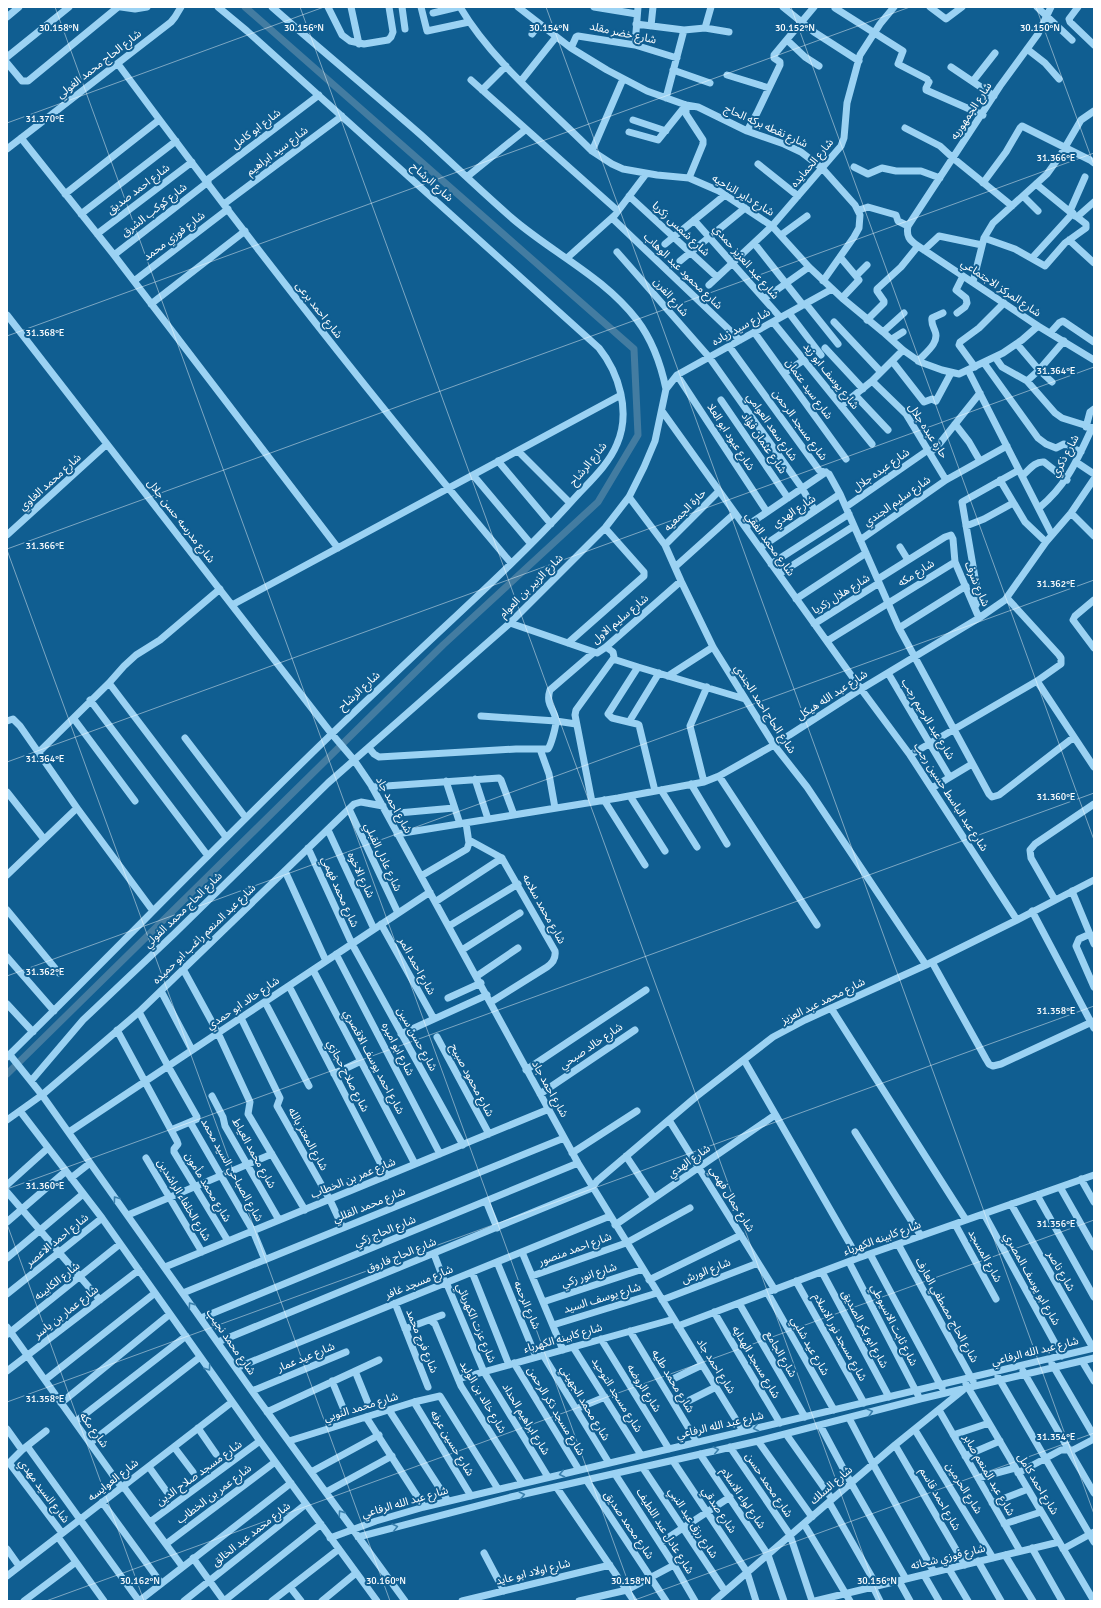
<svg xmlns="http://www.w3.org/2000/svg" width="1101" height="1608" font-family="Signika,'Noto Sans Arabic',sans-serif">
  <style>
    .lines { fill: none; stroke-linecap: round; stroke-linejoin: round }
    .canal { stroke: #437ca1; stroke-width: 7 }
    .minor { stroke: #9bd2f3; stroke-width: 7 }
    .oneway { stroke: #3a81ae }
    .ticks { fill: none; stroke: #fff; stroke-width: 1; stroke-opacity: 0.45 }
    .labels { text-anchor: middle; dominant-baseline: central; stroke-width: 4; stroke-linejoin: round; paint-order: stroke }
    .street-label { font-size: 11px; fill: #fff; stroke: #105e91 }
    .ticks-label { font-size: 10px; text-anchor: middle; fill: #fff; stroke: #105e91; stroke-width: 4; stroke-linejoin: round; paint-order: stroke }
  </style>
  <rect width="100%" height="100%" fill="#105e91"/>
  <g class="lines">
    <path class="canal" d="M7,1074L443,645L598,502L638,435L634,349L245,7"/>
    <path class="minor" d="M121,7L135,9L147,7
      M272,7C321,50 372,92 421,135C452,163 482,192 513,219C554,254 604,277 637,320C653,341 661,365 666,389
      M328,7L342,35L350,41L364,44L388,40L391,37L393,32L389,7
      M351,7L359,44
      M402,7L405,29
      M421,7L427,31L469,22
      M460,7C492,61 547,106 592,151L612,164L623,169L657,175L689,178L719,191L772,226L809,267L842,298L883,332L903,350L920,362L942,370L959,374L1003,353L1022,340L1038,326
      M518,7L571,48L607,70L647,91L686,105L698,107L747,131L784,144L801,152L822,168L855,205L860,215L859,228L854,237L823,281
      M594,7L637,14
      M783,7L814,32L859,61
      M930,7L946,19L962,7
      M1037,7L1072,40
      M1051,7L1038,34L1000,86L908,226C906,236 909,240 918,246L1038,326L1094,360
      M1078,7L1069,19L1070,22L1094,45
      M835,8L903,51L898,64L927,79
      M433,13L458,7
      M7,17L19,7
      M636,24L684,30L705,28L729,32
      M651,26L653,7
      M705,28L711,7
      M532,34L539,24
      M787,40L805,57L819,66
      M635,45L638,7
      M571,48L576,37L578,36L635,45L677,58
      M1027,49L1045,63L1059,79
      M7,57L69,7
      M7,63L22,81H28L118,7
      M118,64C244,234 374,401 511,563
      M951,67L994,96
      M673,70L710,83
      M727,75L769,88
      M471,80L618,211
      M521,81L556,37
      M973,81L995,53
      M929,82L926,88V90L983,115
      M482,90L506,66
      M666,98L684,30
      M686,105V114L703,140V144L689,178
      M633,120L666,131
      M905,128L940,146L953,158L1012,206
      M747,131L757,113L780,65V62L774,58V55L814,7
      M629,132L658,140L686,105
      M21,138L114,255L338,548
      M7,149L171,22L175,17L181,7
      M592,151L623,79
      M758,164L798,196
      M854,167L868,174L882,168L896,171H921L940,178
      M468,176L525,130
      M207,180L319,95
      M983,183L1006,152L1020,128L1022,126L1090,160L1094,163
      M1036,184L1075,216
      M65,194L159,120
      M629,196L717,277
      M1023,196L1038,211
      M224,204L342,116
      M859,210L868,207L896,215L898,221L908,226
      M1070,211L1085,177
      M81,214L176,141
      M612,218L740,340
      M694,220L780,317
      M97,234L192,162
      M781,235L807,216
      M984,238L1015,249L1045,266L1065,243L1086,228V224L1077,217L1094,202
      M1069,240L1094,263
      M754,243L803,305
      M665,244L725,195
      M924,250L939,236L982,245
      M617,252L709,357L802,488L815,511
      M114,255L208,182
      M840,257L856,276
      M567,258L615,215L646,174
      M1032,258L1073,213
      M680,261L745,208
      M134,281L228,209
      M973,282L984,238L993,223L1047,174L1060,156L1081,120L1094,111
      M709,285L772,226L841,146L844,138L847,103L860,55L880,24L894,7
      M842,298L859,280L856,276L867,265
      M764,299L809,267
      M151,304L245,231
      M806,304L838,344
      M789,313L821,355
      M957,313L965,307L967,303L966,298L956,290L963,276
      M7,315L331,733L354,760L371,785L578,1163L743,1431
      M867,320L884,303V301L877,291V289L901,267L918,246
      M773,322L872,444
      M834,322L881,372
      M754,332L846,459
      M883,332L904,313
      M1050,333L1059,323L1063,321L1094,342
      M892,339L903,332
      M1017,344L1039,370L1052,382
      M729,346L819,470L829,474L840,494L899,628L989,794L992,797L999,795L1074,737
      M825,348L863,389
      M995,357L1002,367L1027,381L1055,413L1062,418L1094,428
      M892,361L924,402L932,399L936,401L951,373
      M918,361C925,353 940,343 935,331C933,326 931,323 932,318L943,313
      M984,363L1038,438L1046,444L1056,448L1064,444L1081,452
      M975,367L959,345L960,342L979,328L1004,303
      M968,370L1052,535
      M784,373L804,360
      M677,375L767,512
      M872,381L906,414L946,480
      M1027,381L1039,370L1064,341
      M855,395L888,430
      M721,400L788,498
      M841,406L872,381L903,350
      M662,411L861,689L910,755L1017,920
      M955,424L969,442L980,461
      M1086,427L1090,412L1094,409
      M518,451L570,503
      M930,453L940,443L980,393
      M498,461L551,524
      M1076,462L1094,474
      M473,475L531,544
      M1022,476C1029,470 1035,461 1044,462L1067,480
      M1000,480L1025,522L1046,542
      M629,497L665,545L681,581L713,647L774,745L807,787L926,965
      M846,507L928,450
      M1039,508C1067,485 1077,460 1092,428
      M1071,513L1094,536
      M966,526L984,519L1013,503
      M745,527L826,472
      M7,535L107,444
      M860,540L946,480L1007,446
      M665,545L719,491
      M900,547L908,560
      M760,548L840,494
      M771,564L849,514
      M675,567L735,513
      M779,574L854,526
      M878,579L945,537L951,535L953,539L955,562L979,618
      M796,599L866,553
      M1094,600L1075,616L1073,620L1094,648
      M232,605L621,395
      M975,607L977,603L978,595L962,502L1019,470
      M510,623L597,653L606,647L681,581
      M814,624L879,583
      M899,628L966,586
      M827,641L955,562
      M568,643L644,576V572L605,528
      M613,659L638,667
      M888,673L949,776
      M668,676L713,647
      M1037,681L1094,767
      M109,683L226,837
      M90,700L208,856
      M481,716L556,721L576,724
      M74,719L135,801
      M7,721L13,719L20,726L77,808L153,911
      M629,722L659,673
      M185,738L246,818
      M369,748L374,754L379,757L516,749H548C551,745 556,727 556,721C555,709 545,705 550,690L593,653
      M540,749L549,774L555,808
      M39,752L109,683L124,666L136,655L160,640L220,589
      M910,755L1037,681L1061,664V658L1059,655L1007,598
      M719,776L817,925
      M475,779L488,819
      M446,781L460,824
      M704,782L690,726L707,687
      M691,784L727,844
      M372,787L499,778L501,780L514,815
      M932,788L972,764
      M661,790L697,847
      M655,791L639,725L637,724L612,718L608,714L638,667L745,699
      M7,792L44,839
      M630,796L665,851
      M604,800L645,865
      M592,802L575,715L576,710L613,659L614,657L613,652L606,647
      M349,809L398,913
      M387,814L454,808
      M328,830L374,929
      M397,834L618,798L704,782L719,776L774,745L861,689L979,618L1005,600L1046,542L1071,513L1094,479
      M469,840L500,857L503,860L555,951C556,958 553,963 547,967L491,1002
      M308,848L352,944L463,1145
      M285,871L326,961
      M7,875L77,808
      M421,876L467,849L469,843L466,823
      M1072,891L1094,944
      M1055,900L1031,858L1030,850L1035,844L1094,804
      M435,902L502,858
      M7,910L59,973
      M1032,911L1094,1028
      M381,924L434,1019
      M449,926L518,884
      M1090,934L1079,939L1076,946L1094,987
      M462,950L520,913
      M336,954L440,1154
      M7,957L54,1011
      M932,962L986,1059L989,1064L993,1066L1001,1064L1094,1021
      M183,969L218,1033L250,1102L248,1114L305,1210
      M313,970L415,1164
      M477,976L518,948
      M289,986L387,1176
      M161,991L192,1050
      M448,998L481,983
      M265,1002L309,1086
      M7,1004L33,1032
      M831,1008L966,1220
      M139,1012L168,1066L197,1117V1119L190,1122L253,1231L265,1260
      M241,1018L280,1098L277,1106L330,1200L343,1228
      M117,1030L177,1141L178,1144L174,1149V1152L228,1241
      M401,1034L487,995
      M437,1037L489,1134
      M10,1055L42,1095L252,1391L405,1601
      M7,1057C133,933 255,805 384,684C447,623 514,565 572,501C588,483 608,466 617,444C631,412 619,373 599,348L247,31L218,7
      M744,1060L858,1258
      M526,1070L646,990
      M334,1074L361,1061
      M31,1081L83,1020L174,934L328,783L510,623L605,528L629,497L644,467L655,441L666,389L677,375L832,289
      M540,1094L635,1030
      M212,1096L223,1117L225,1126L279,1220
      M20,1111L102,1218L260,1441L377,1601
      M7,1120L42,1095L139,1012L354,804L361,802L383,806
      M669,1120L775,1290
      M171,1130L190,1122
      M69,1132L430,892
      M855,1132L921,1236
      M572,1153L637,1111
      M626,1156L654,1198
      M146,1158L202,1252
      M71,1178L90,1163
      M1081,1179L1094,1202
      M7,1185L48,1148
      M1060,1187L1094,1247
      M7,1192L100,1300
      M1037,1195L1094,1297
      M486,1201L497,1228
      M1011,1204L1093,1348
      M984,1214L1062,1356
      M128,1215L272,1154
      M7,1222L66,1171
      M955,1224L996,1299
      M615,1225L775,1115
      M898,1244L973,1381
      M522,1252L563,1350
      M434,1254L445,1283
      M870,1254L942,1388
      M7,1258L83,1194
      M497,1262L536,1357
      M849,1262L918,1395
      M165,1267L549,1109
      M472,1272L509,1365
      M822,1272L889,1397
      M532,1276L626,1243L690,1208
      M649,1280L741,1235
      M796,1281L864,1403
      M446,1282L484,1372L548,1477
      M767,1292L834,1410
      M183,1293L564,1138
      M7,1294L102,1218
      M662,1300L758,1263
      M543,1302L643,1269
      M395,1303L428,1387
      M739,1303L805,1417
      M714,1312L780,1423
      M201,1318L578,1163
      M430,1320L435,1324L461,1386L522,1483
      M553,1325L657,1293
      M678,1326L858,1258L1094,1175
      M7,1327L122,1488
      M405,1329L442,1315
      M630,1331L697,1442
      M8,1334L120,1244
      M601,1339L669,1449
      M218,1342L592,1188L597,1181L697,1096L773,1037L805,1020L926,965L1017,920L1094,880
      M573,1347L641,1455
      M543,1355L609,1463
      M1082,1361L1094,1381
      M514,1363L579,1470
      M1052,1364L1094,1436
      M236,1368L610,1216
      M7,1371L139,1270
      M355,1371L368,1403
      M1023,1371L1094,1493
      M998,1377L1094,1542
      M675,1378L702,1365
      M458,1379L674,1319
      M45,1380L155,1293
      M332,1381L344,1410
      M966,1384L1094,1601
      M252,1391L346,1352
      M690,1400L716,1387
      M414,1402L471,1496
      M61,1403L170,1314
      M576,1409L605,1397
      M389,1410L448,1501
      M939,1410L1020,1551
      M267,1412L379,1360
      M366,1417L424,1507
      M849,1418L873,1464L934,1572
      M75,1422L186,1336
      M820,1425L851,1483L906,1579
      M198,1428L216,1454
      M7,1429L22,1450
      M915,1430L993,1558
      M786,1434L832,1499
      M953,1435L989,1423
      M289,1441L414,1402L440,1396L498,1489
      M758,1441L812,1517
      M90,1443L200,1357
      M895,1445L965,1565
      M27,1446L139,1601
      M174,1447L193,1472
      M730,1447L790,1535L812,1601
      M700,1454L768,1555L784,1601
      M965,1456L1000,1441
      M673,1461L747,1572L756,1601
      M7,1463L10,1464L62,1533
      M9,1463L22,1450L46,1431
      M149,1467L167,1492
      M643,1468L725,1591
      M311,1472L379,1435
      M1018,1473L1061,1450H1073L1094,1439
      M615,1474L674,1565L695,1601
      M978,1478L1015,1468
      M587,1481L666,1601
      M123,1486L182,1566
      M557,1488L634,1601
      M326,1492L392,1456
      M102,1502L161,1583
      M829,1502L877,1586
      M992,1503L1028,1489
      M150,1522L260,1441
      M804,1524L850,1601
      M1004,1524L1041,1512
      M58,1537L104,1601
      M358,1537L511,1497L758,1441L920,1399L1094,1358
      M330,1538L376,1521L424,1507L1094,1348
      M660,1543L730,1497
      M166,1544L275,1462
      M1032,1548L1062,1601
      M7,1549L19,1566
      M1063,1549L1094,1532
      M484,1553L504,1591
      M1005,1555L1033,1601
      M193,1558L224,1601
      M978,1561L1001,1601
      M949,1569L968,1601
      M924,1575L939,1601
      M7,1576L232,1402
      M899,1581L910,1601
      M290,1587L301,1601
      M873,1587L880,1601
      M24,1601L76,1562
      M139,1601L291,1483
      M184,1601L306,1504
      M224,1601L321,1524
      M272,1601L339,1549
      M322,1601L356,1573
      M462,1601L610,1565
      M579,1601L627,1590L674,1565
      M714,1601L895,1445L963,1390
      M815,1601L1059,1542"/>
  </g>
  <defs><path id="oneway-chevron" d="M-2-3.5L2.5 0L-2 3.5" fill="none" stroke-width="1.6" stroke-linecap="round" stroke-linejoin="round"/></defs>
  <g class="oneway">
    <use href="#oneway-chevron" transform="translate(116 1199) rotate(-126)"/>
    <use href="#oneway-chevron" transform="translate(191 1305) rotate(-125)"/>
    <use href="#oneway-chevron" transform="translate(208 1368) rotate(55)"/>
    <use href="#oneway-chevron" transform="translate(870 1412) rotate(-15)"/>
    <use href="#oneway-chevron" transform="translate(756 1428) rotate(167)"/>
    <use href="#oneway-chevron" transform="translate(716 1450) rotate(-13)"/>
    <use href="#oneway-chevron" transform="translate(562 1474) rotate(167)"/>
    <use href="#oneway-chevron" transform="translate(522 1495) rotate(-12)"/>
    <use href="#oneway-chevron" transform="translate(341 1513) rotate(-125)"/>
    <use href="#oneway-chevron" transform="translate(395 1527) rotate(-14)"/>
  </g>
  <path class="ticks" d="M55,7L635,1601M300,7L880,1601M546,7L1094,1514M791,7L1094,840M1036,7L1094,165M7,123L324,7M7,336L910,7M7,549L1094,153M7,550L390,1601M7,762L1094,367M7,976L1094,580M7,1189L1094,793M7,1224L144,1601M7,1402L1094,1006M46,1601L1094,1220M632,1601L1094,1433"/>
  <g class="labels">
    <g class="street-label">
      <text transform="translate(623 33) rotate(12)">شارع خضر مقلد</text>
      <text transform="translate(99 64) rotate(-38)">شارع الحاج محمد الغولي</text>
      <text transform="translate(971 111) rotate(-57)">شارع الجمهوريه</text>
      <text transform="translate(766 126) rotate(24)">شارع نقطه بركه الحاج</text>
      <text transform="translate(256 129) rotate(-37)">شارع ابو كامل</text>
      <text transform="translate(277 151) rotate(-37)">شارع سيد ابراهيم</text>
      <text transform="translate(812 163) rotate(-50)">شارع الحمايده</text>
      <text transform="translate(432 182) rotate(42)">شارع الرشاح</text>
      <text transform="translate(138 189) rotate(-37)">شارع احمد صديق</text>
      <text transform="translate(743 195) rotate(31)">شارع داير الناحيه</text>
      <text transform="translate(154 210) rotate(-38)">شارع كوكب الشرق</text>
      <text transform="translate(681 229) rotate(43)">شارع شمس زكريا</text>
      <text transform="translate(174 236) rotate(-37)">شارع فوزي محمد</text>
      <text transform="translate(746 262) rotate(49)">شارع عبد العزيز حمدي</text>
      <text transform="translate(683 271) rotate(44)">شارع محمود عبد الوهاب</text>
      <text transform="translate(1001 288) rotate(34)">شارع المركز الاجتماعي</text>
      <text transform="translate(671 297) rotate(49)">شارع الفرن</text>
      <text transform="translate(319 310) rotate(52)">شارع احمد برعى</text>
      <text transform="translate(741 327) rotate(-29)">شارع سيد زياده</text>
      <text transform="translate(831 376) rotate(51)">شارع يوسف ابو زيد</text>
      <text transform="translate(809 389) rotate(54)">شارع سيد عتمان</text>
      <text transform="translate(800 425) rotate(54)">شارع مسجد الرحمن</text>
      <text transform="translate(772 427) rotate(55)">شارع سعد العوامي</text>
      <text transform="translate(928 431) rotate(57)">حارة عبده جلال</text>
      <text transform="translate(731 437) rotate(57)">شارع عبود ابو العلا</text>
      <text transform="translate(764 443) rotate(56)">شارع عثمان فؤاد</text>
      <text transform="translate(1065 456) rotate(-62)">شارع ذكري</text>
      <text transform="translate(588 464) rotate(-51)">شارع الرشاح</text>
      <text transform="translate(881 470) rotate(-35)">شارع عبده جلال</text>
      <text transform="translate(50 482) rotate(-42)">شارع محمد الغاوي</text>
      <text transform="translate(897 501) rotate(-35)">شارع سليم الجندي</text>
      <text transform="translate(685 510) rotate(-45)">حارة الجمعيه</text>
      <text transform="translate(794 511) rotate(-34)">شارع الهدي</text>
      <text transform="translate(181 521) rotate(52)">شارع مدرسه حسن جلال</text>
      <text transform="translate(770 544) rotate(54)">شارع محمد الفقي</text>
      <text transform="translate(916 573) rotate(-32)">شارع مكه</text>
      <text transform="translate(977 584) rotate(67)">شارع شرف</text>
      <text transform="translate(531 586) rotate(-45)">شارع الزبير بن العوام</text>
      <text transform="translate(841 594) rotate(-32)">شارع هلال زكريا</text>
      <text transform="translate(620 619) rotate(-40)">شارع سليم الاول</text>
      <text transform="translate(359 691) rotate(-43)">شارع الرشاح</text>
      <text transform="translate(832 695) rotate(-33)">شارع عبد الله هيكل</text>
      <text transform="translate(765 709) rotate(57)">شارع الحاج احمد الجندي</text>
      <text transform="translate(928 719) rotate(59)">شارع عبد الرحيم رجب</text>
      <text transform="translate(951 797) rotate(57)">شارع عبد الباسط حسين رجب</text>
      <text transform="translate(394 805) rotate(61)">شارع احمد جاد</text>
      <text transform="translate(383 857) rotate(65)">شارع عادل القبلي</text>
      <text transform="translate(361 875) rotate(65)">شارع الاخوه</text>
      <text transform="translate(340 892) rotate(66)">شارع محمد فهمي</text>
      <text transform="translate(544 909) rotate(61)">شارع محمد سلامه</text>
      <text transform="translate(183 910) rotate(-44)">شارع الحاج محمد الفولي</text>
      <text transform="translate(204 934) rotate(-44)">شارع عبد المنعم راغب ابو حميده</text>
      <text transform="translate(417 966) rotate(61)">شارع احمد المر</text>
      <text transform="translate(823 1001) rotate(-26)">شارع محمد عبد العزيز</text>
      <text transform="translate(243 1003) rotate(-34)">شارع خالد ابو حمدي</text>
      <text transform="translate(417 1039) rotate(61)">شارع حسن سين</text>
      <text transform="translate(591 1046) rotate(-34)">شارع خالد صبحي</text>
      <text transform="translate(398 1049) rotate(63)">شارع ابو اميره</text>
      <text transform="translate(374 1062) rotate(62)">شارع احمد يوسف الاقصري</text>
      <text transform="translate(348 1076) rotate(63)">شارع صلاح حجازي</text>
      <text transform="translate(472 1080) rotate(62)">شارع محمود صبيح</text>
      <text transform="translate(550 1089) rotate(61)">شارع احمد جاد</text>
      <text transform="translate(308 1139) rotate(61)">شارع المعتز بالله</text>
      <text transform="translate(254 1153) rotate(61)">شارع محمد العياط</text>
      <text transform="translate(689 1161) rotate(-35)">شارع الهدي</text>
      <text transform="translate(232 1170) rotate(61)">شارع الصباحي السيد محمد</text>
      <text transform="translate(353 1178) rotate(-22)">شارع عمر بن الخطاب</text>
      <text transform="translate(208 1187) rotate(59)">شارع محمد مأمون</text>
      <text transform="translate(732 1199) rotate(58)">شارع جمال فهمي</text>
      <text transform="translate(184 1200) rotate(59)">شارع الخلفاء الراشدين</text>
      <text transform="translate(369 1205) rotate(-22)">شارع محمد القللي</text>
      <text transform="translate(385 1231) rotate(-22)">شارع الحاج زكي</text>
      <text transform="translate(882 1238) rotate(-20)">شارع كابينه الكهرباء</text>
      <text transform="translate(57 1240) rotate(-39)">شارع احمد الاعصر</text>
      <text transform="translate(575 1249) rotate(-20)">شارع احمد منصور</text>
      <text transform="translate(401 1255) rotate(-22)">شارع الحاج فاروق</text>
      <text transform="translate(985 1256) rotate(61)">شارع المسجد</text>
      <text transform="translate(706 1271) rotate(-21)">شارع الورش</text>
      <text transform="translate(1061 1271) rotate(60)">شارع ناصر</text>
      <text transform="translate(589 1275) rotate(-18)">شارع انور زكي</text>
      <text transform="translate(1032 1279) rotate(61)">شارع ابو يوسف المصري</text>
      <text transform="translate(57 1281) rotate(-38)">شارع الكابينه</text>
      <text transform="translate(419 1282) rotate(-22)">شارع مسجد غافر</text>
      <text transform="translate(602 1298) rotate(-17)">شارع يوسف السيد</text>
      <text transform="translate(527 1305) rotate(67)">شارع الرحمه</text>
      <text transform="translate(947 1310) rotate(61)">شارع الحاج مصطفي العارف</text>
      <text transform="translate(66 1312) rotate(-38)">شارع عمار بن ياسر</text>
      <text transform="translate(476 1323) rotate(67)">شارع عزت الكهربائي</text>
      <text transform="translate(894 1325) rotate(63)">شارع ثابت الاسيوطي</text>
      <text transform="translate(865 1329) rotate(62)">شارع ابو بكر الصديق</text>
      <text transform="translate(840 1337) rotate(61)">شارع مسجد نور الاسلام</text>
      <text transform="translate(563 1338) rotate(-16)">شارع كابينه الكهرباء</text>
      <text transform="translate(422 1341) rotate(68)">شارع فرج محمد</text>
      <text transform="translate(231 1342) rotate(55)">شارع محمد نجيب</text>
      <text transform="translate(810 1346) rotate(60)">شارع عيد شلبي</text>
      <text transform="translate(1035 1351) rotate(-14)">شارع عبد الله الرفاعي</text>
      <text transform="translate(781 1354) rotate(60)">شارع الجامع</text>
      <text transform="translate(306 1357) rotate(-22)">شارع عيد عمار</text>
      <text transform="translate(756 1362) rotate(59)">شارع مسجد الهدايه</text>
      <text transform="translate(716 1366) rotate(58)">شارع احمد جاد</text>
      <text transform="translate(673 1381) rotate(59)">شارع محمد طليه</text>
      <text transform="translate(644 1388) rotate(58)">شارع الروضه</text>
      <text transform="translate(617 1395) rotate(58)">شارع مسجد التوحيد</text>
      <text transform="translate(483 1397) rotate(60)">شارع خالد بن الوليد</text>
      <text transform="translate(585 1403) rotate(59)">شارع محمد الجهيني</text>
      <text transform="translate(361 1407) rotate(-17)">شارع محمد النوبي</text>
      <text transform="translate(556 1411) rotate(59)">شارع مسجد ذكر الرحمن</text>
      <text transform="translate(526 1419) rotate(59)">شارع ابراهيم الحداد</text>
      <text transform="translate(720 1425) rotate(-13)">شارع عبد الله الرفاعي</text>
      <text transform="translate(94 1430) rotate(54)">شارع مكه</text>
      <text transform="translate(452 1443) rotate(59)">شارع حسين عرفه</text>
      <text transform="translate(199 1473) rotate(-36)">شارع مسجد صلاح الدين</text>
      <text transform="translate(989 1475) rotate(60)">شارع عبد المنعم صابر</text>
      <text transform="translate(113 1480) rotate(-38)">شارع العوايسه</text>
      <text transform="translate(1038 1484) rotate(59)">شارع احمد كامل</text>
      <text transform="translate(769 1485) rotate(56)">شارع محمد حسن</text>
      <text transform="translate(831 1485) rotate(-41)">شارع السلك</text>
      <text transform="translate(964 1488) rotate(58)">شارع الحرمين</text>
      <text transform="translate(44 1491) rotate(53)">شارع السيد مهدي</text>
      <text transform="translate(214 1494) rotate(-37)">شارع عمر بن الخطاب</text>
      <text transform="translate(743 1498) rotate(56)">شارع لواء الاسلام</text>
      <text transform="translate(940 1499) rotate(60)">شارع احمد قاسم</text>
      <text transform="translate(405 1502) rotate(-16)">شارع عبد الله الرفاعي</text>
      <text transform="translate(719 1510) rotate(56)">شارع صدقي</text>
      <text transform="translate(693 1523) rotate(57)">شارع رزق عبد النبي</text>
      <text transform="translate(629 1525) rotate(56)">شارع محمد صديق</text>
      <text transform="translate(665 1531) rotate(58)">شارع عادل عبد اللطيف</text>
      <text transform="translate(251 1534) rotate(-38)">شارع محمد عبد الخالق</text>
      <text transform="translate(948 1557) rotate(-14)">شارع فوزي شحاته</text>
      <text transform="translate(533 1572) rotate(-14)">شارع اولاد ابو عايد</text>
    </g>
  </g>
  <g class="ticks-label">
    <text x="59" y="31">30.158°N</text>
    <text x="304" y="31">30.156°N</text>
    <text x="549" y="31">30.154°N</text>
    <text x="795" y="31">30.152°N</text>
    <text x="1040" y="31">30.150°N</text>
    <text x="45" y="122">31.370°E</text>
    <text x="1056" y="161">31.366°E</text>
    <text x="45" y="336">31.368°E</text>
    <text x="1056" y="374">31.364°E</text>
    <text x="45" y="549">31.366°E</text>
    <text x="1056" y="587">31.362°E</text>
    <text x="45" y="762">31.364°E</text>
    <text x="1056" y="800">31.360°E</text>
    <text x="45" y="975">31.362°E</text>
    <text x="1056" y="1014">31.358°E</text>
    <text x="45" y="1189">31.360°E</text>
    <text x="1056" y="1227">31.356°E</text>
    <text x="45" y="1402">31.358°E</text>
    <text x="1056" y="1440">31.354°E</text>
    <text x="140" y="1584">30.162°N</text>
    <text x="386" y="1584">30.160°N</text>
    <text x="631" y="1584">30.158°N</text>
    <text x="877" y="1584">30.156°N</text>
  </g>
  <rect width="1101" height="1608" fill="none" stroke="#ffffff" stroke-width="16"/>
</svg>
